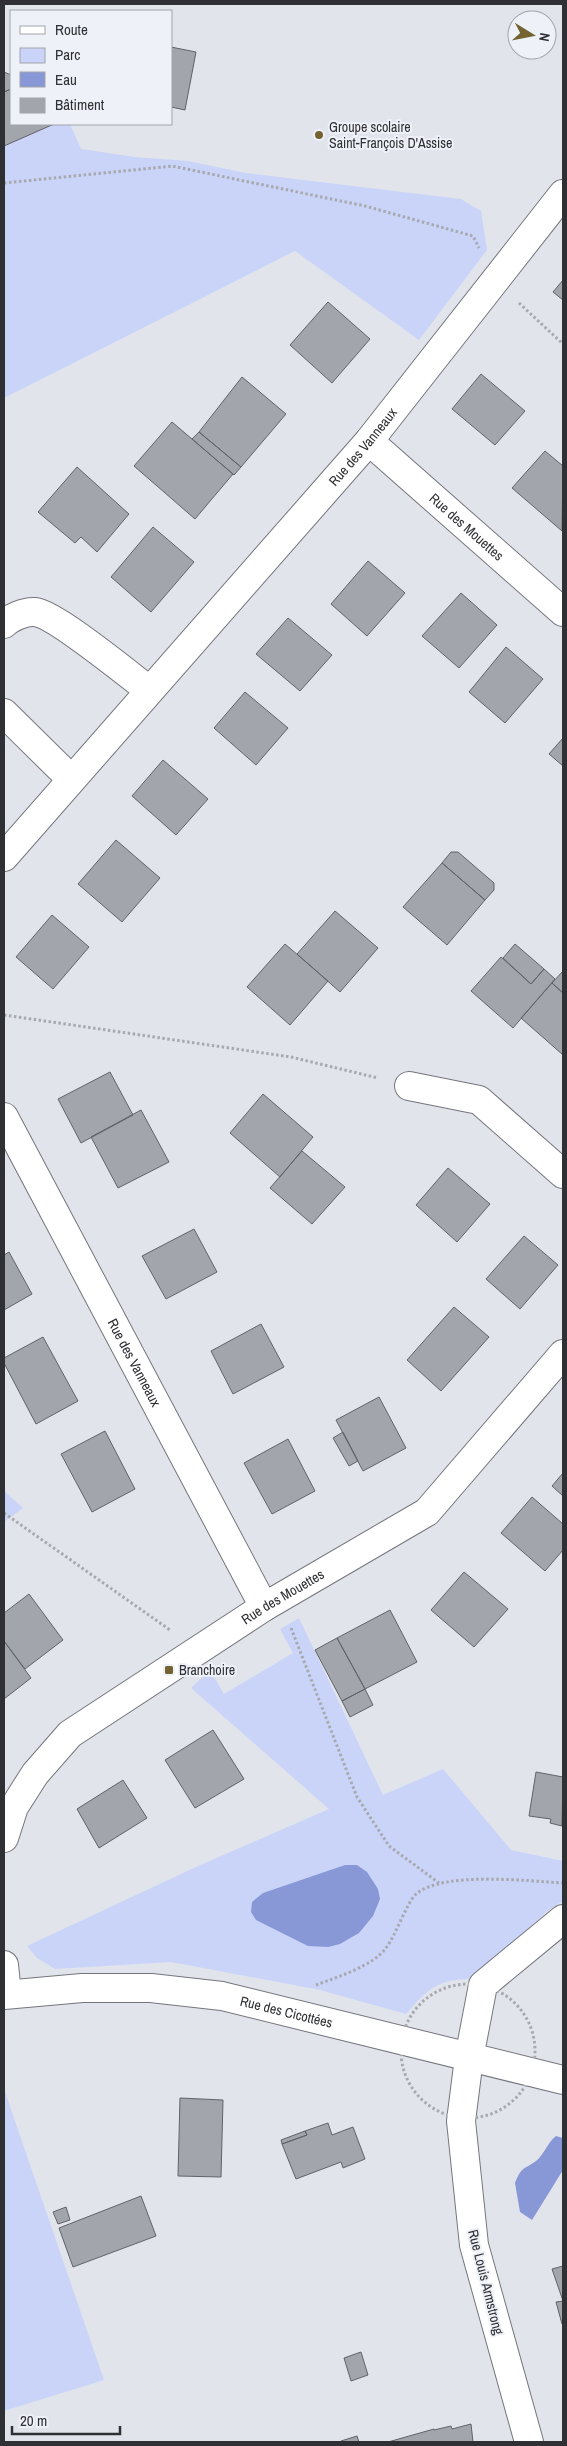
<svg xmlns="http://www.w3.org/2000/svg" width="567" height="2446" font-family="'Archivo Narrow',sans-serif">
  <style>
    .green { fill: #cad4f8 }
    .water { fill: #8897d6 }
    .building { fill: #a3a5ad; stroke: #61636a }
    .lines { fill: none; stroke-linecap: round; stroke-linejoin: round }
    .street-casing { stroke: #74767d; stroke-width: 30 }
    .path { stroke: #a7a9af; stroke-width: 3; stroke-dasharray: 2.5 2.5; stroke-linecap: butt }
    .street { stroke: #fff; stroke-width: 28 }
    .poi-dot { fill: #726331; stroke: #eff1f9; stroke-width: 2 }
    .labels { text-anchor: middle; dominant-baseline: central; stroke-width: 4; stroke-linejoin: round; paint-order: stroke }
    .poi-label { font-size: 14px; fill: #2f3033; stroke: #eff1f9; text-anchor: start }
    .street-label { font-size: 14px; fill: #2f3033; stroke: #eff1f9 }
  </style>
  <rect width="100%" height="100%" fill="#e2e4ec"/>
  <path class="green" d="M54,124H70L81,149L135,157L188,161L246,173L461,199L481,211L487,250L419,340L295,251L4,398V146Z
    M4,1491L23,1508L4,1522Z
    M299,1618L383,1795L443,1769L511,1850L563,1861V1901L546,1912L474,1979C440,1978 427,1989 406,2014L320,1990L171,1962L55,1969L37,1958L27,1946L198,1866L329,1809L191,1688L210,1670L224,1694L293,1653L280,1629Z
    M4,2089L104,2380L4,2411Z"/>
  <path class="water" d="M345,1865H357L367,1872L378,1889L380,1899L373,1916L359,1933L340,1944L328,1947L308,1946L256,1920L251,1912L252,1902L263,1893Z
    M556,2136L563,2138V2170L532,2220L520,2212L515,2183C522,2166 522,2171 536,2161C544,2155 547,2143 556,2136Z"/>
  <path class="building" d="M171,47L196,52L185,110L171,107Z
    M4,72L11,75V89L4,92Z
    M11,89V124H54L4,146V92Z
    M563,280V300L553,292Z
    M328,302L370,339L332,383L290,345Z
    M481,374L525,411L495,445L452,409Z
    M242,377L286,414L241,467L199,432Z
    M172,422L233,474L195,519L134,466Z
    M199,432L241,467L234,475L192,439Z
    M545,451L563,466L562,531L512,488Z
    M77,467L129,514L97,552L81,537L75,543L38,512Z
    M153,527L194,562L151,612L111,577Z
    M368,561L405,593L367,636L331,604Z
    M461,593L497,625L459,668L422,636Z
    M288,618L332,655L300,691L256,654Z
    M506,647L543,679L505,723L469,692Z
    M245,692L288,728L256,765L214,728Z
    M563,738V766L549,754Z
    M163,760L208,799L176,835L132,796Z
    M116,840L160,878L122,922L78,884Z
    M451,852H458L494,883V890L485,900L442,863Z
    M442,863L485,900L447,945L403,907Z
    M335,911L378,948L340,992L297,954Z
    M52,915L89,947L53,989L16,957Z
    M285,944L328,981L290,1025L247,987Z
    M515,944L544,969L531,984L503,958Z
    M501,957L531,984L544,969L555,979L513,1028L471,991Z
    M563,971V993L552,983Z
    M552,983L563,993V1055L521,1018Z
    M110,1072L133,1115L81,1143L58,1099Z
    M263,1094L313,1137L280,1177L230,1133Z
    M141,1110L169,1162L118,1188L91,1137Z
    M302,1151L345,1187L312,1224L270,1188Z
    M448,1168L490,1204L457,1242L416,1205Z
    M194,1229L217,1272L166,1299L142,1256Z
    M524,1236L558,1265L520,1309L486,1279Z
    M9,1252L32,1294L4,1310V1255Z
    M454,1307L489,1337L441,1391L407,1360Z
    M261,1324L284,1367L233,1394L211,1351Z
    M43,1337L78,1401L36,1424L4,1363V1358Z
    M379,1397L406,1448L363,1471L336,1420Z
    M105,1431L135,1489L92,1512L61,1454Z
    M343,1432L358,1461L349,1466L333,1438Z
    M288,1439L315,1491L272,1514L244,1463Z
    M563,1473V1496L552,1486Z
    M532,1497L563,1524V1550L545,1571L501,1533Z
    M464,1572L508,1609L474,1647L431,1610Z
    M29,1594L63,1640L25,1669L4,1641V1613Z
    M390,1610L417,1662L365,1689L337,1638Z
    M337,1638L365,1689L342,1701L315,1650Z
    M4,1641L31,1678L4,1699Z
    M365,1689L373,1705L350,1717L342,1701Z
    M213,1730L244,1779L195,1808L165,1760Z
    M536,1772L563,1777L562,1826L550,1823L551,1819L529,1816Z
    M123,1780L147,1818L99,1848L77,1809Z
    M180,2098L223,2100L221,2177L178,2176Z
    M328,2123L332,2135L353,2127L365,2159L343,2168L341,2162L296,2179L282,2144L307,2135L305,2131Z
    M305,2131L307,2135L282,2144L281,2140Z
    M141,2196L156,2236L73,2267L59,2228Z
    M66,2207L70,2220L58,2224L53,2212Z
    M563,2266V2324H562L556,2302L563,2301L552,2269Z
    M361,2352L368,2375L351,2381L344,2358Z
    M471,2424L473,2442H388L434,2429V2430L451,2426L452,2429Z
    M357,2436L359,2442H342L341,2441Z"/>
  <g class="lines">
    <defs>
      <g id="street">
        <path id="s1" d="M369,441L563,612"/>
        <path d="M4,624C10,618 25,611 35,612C55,614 129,675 149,690"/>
        <path d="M4,713L71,779"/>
        <path id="s2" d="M4,857L369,441L563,194"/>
        <path d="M409,1086L479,1100L563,1174"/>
        <path id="s3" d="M4,1117L264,1607"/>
        <path id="s4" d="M4,1838L14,1807L35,1774L70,1734L264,1607L427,1512L563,1354"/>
        <path d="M4,1965L7,1994"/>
        <path id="s5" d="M4,1995L82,1988H151L222,1996L563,2080"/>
        <path d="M529,2442L474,2245L461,2121L469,2058L483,1985L563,1919"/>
      </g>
    </defs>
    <use href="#street" class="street-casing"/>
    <path class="path" d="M4,183L172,166L365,206L473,236L479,248
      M519,303L563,344
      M4,1015L291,1057L378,1078
      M4,1513L170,1630
      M291,1628L357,1797L389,1846L439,1883
      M401 2051a67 67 0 1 1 134 0a67 67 0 1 1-134 0Z
      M316,1985C337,1977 373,1966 386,1948C396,1935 406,1904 416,1894C443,1871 528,1881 563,1883"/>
    <use href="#street" class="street"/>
  </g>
  <g class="poi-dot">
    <circle cx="319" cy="135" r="5"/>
    <rect x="164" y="1665" width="10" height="10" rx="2.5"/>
  </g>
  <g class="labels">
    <g class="poi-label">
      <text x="329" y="127">Groupe scolaire<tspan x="329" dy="16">Saint-François D'Assise</tspan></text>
      <text x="179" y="1670">Branchoire</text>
    </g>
    <g class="street-label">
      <text stroke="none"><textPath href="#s2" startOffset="545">Rue des Vanneaux</textPath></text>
      <text stroke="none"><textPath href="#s1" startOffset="130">Rue des Mouettes</textPath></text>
      <text stroke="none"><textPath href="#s3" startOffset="278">Rue des Vanneaux</textPath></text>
      <text stroke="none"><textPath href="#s4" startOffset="378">Rue des Mouettes</textPath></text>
      <text stroke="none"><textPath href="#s5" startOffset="285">Rue des Cicottées</textPath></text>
      <text transform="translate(486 2282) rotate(76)">Rue Louis Armstrong</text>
    </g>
  </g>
  <rect width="567" height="2446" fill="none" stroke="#2f3033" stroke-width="10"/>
  <rect x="10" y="10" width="162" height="115" fill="#eff1f9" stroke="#a2a4aa"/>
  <rect x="20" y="26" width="25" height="8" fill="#ffffff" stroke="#a2a4aa"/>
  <text x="55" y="35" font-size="15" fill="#2f3033">Route</text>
  <rect x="20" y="48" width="25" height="15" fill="#cad4f8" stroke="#a2a4aa"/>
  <text x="55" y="60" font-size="15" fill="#2f3033">Parc</text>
  <rect x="20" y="72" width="25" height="15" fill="#8897d6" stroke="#a2a4aa"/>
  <text x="55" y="85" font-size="15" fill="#2f3033">Eau</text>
  <rect x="20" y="98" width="25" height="15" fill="#a3a5ad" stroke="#a2a4aa"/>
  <text x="55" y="110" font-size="15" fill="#2f3033">Bâtiment</text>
  <g transform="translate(532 35) rotate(100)"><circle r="24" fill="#eff1f9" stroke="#a2a4aa"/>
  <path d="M0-4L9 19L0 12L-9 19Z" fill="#726331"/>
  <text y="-8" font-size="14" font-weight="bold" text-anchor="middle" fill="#2f3033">N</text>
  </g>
  <path d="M12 2426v8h108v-8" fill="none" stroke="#2f3033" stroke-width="2.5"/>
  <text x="20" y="2426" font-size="15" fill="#2f3033" stroke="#eff1f9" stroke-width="4" paint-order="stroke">20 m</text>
</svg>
